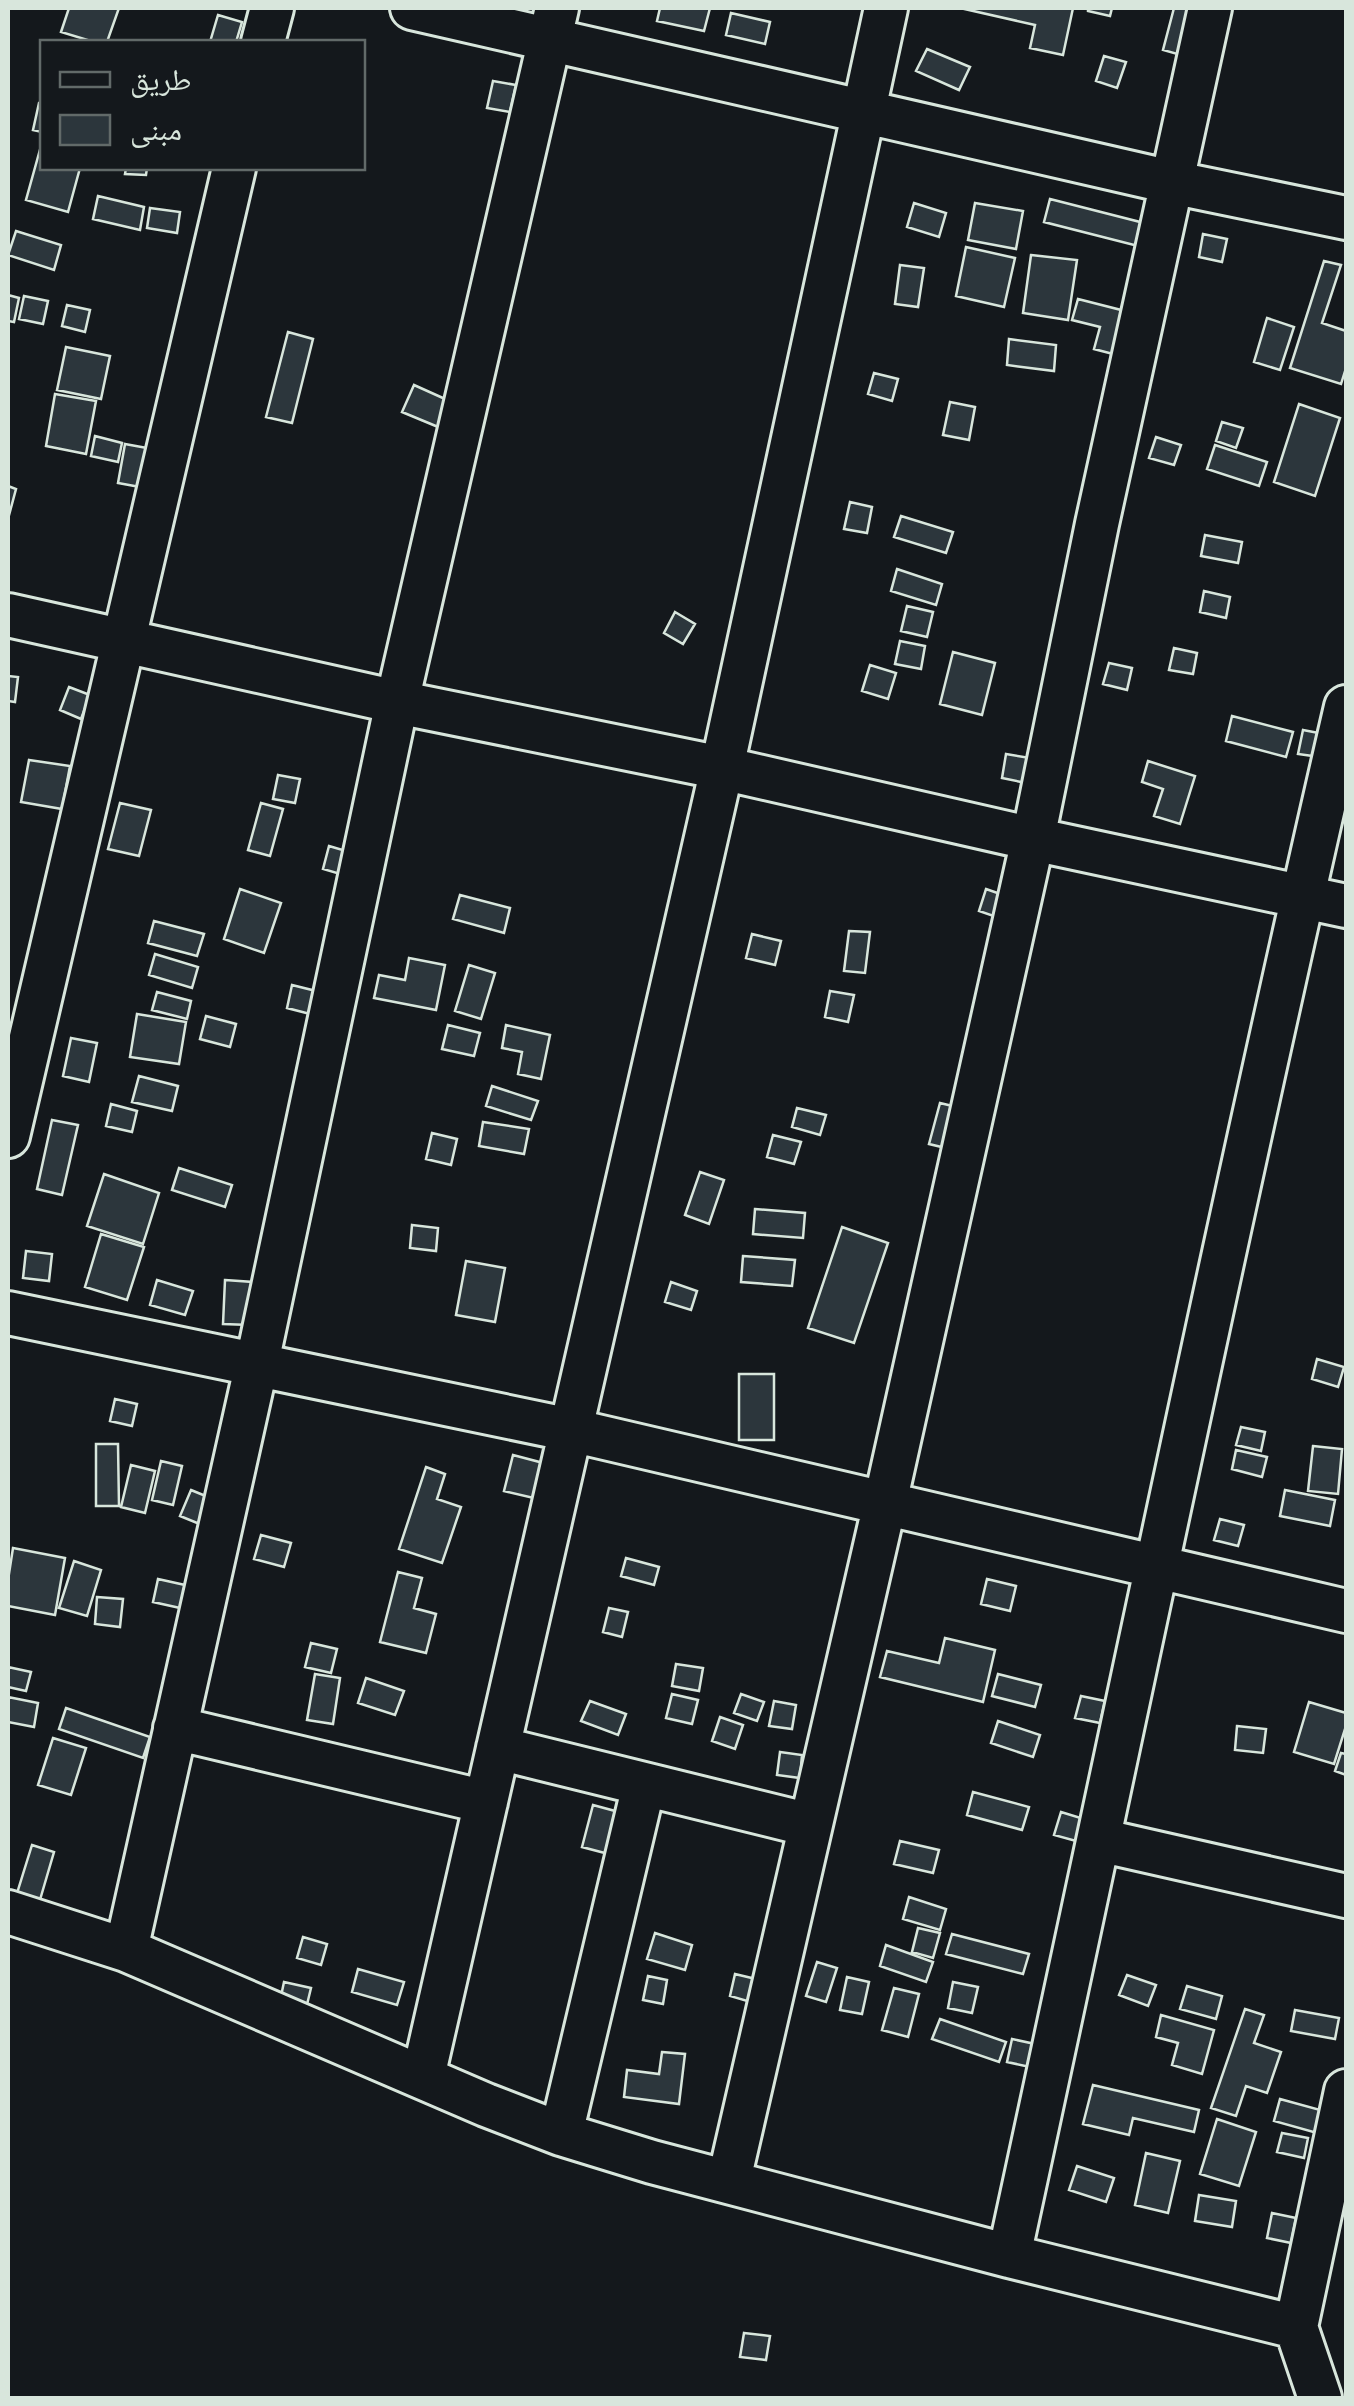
<svg xmlns="http://www.w3.org/2000/svg" width="1354" height="2406" font-family="Overpass,'Noto Naskh Arabic',sans-serif">
  <style>
    .building { fill: #2c363c; stroke: #d8e6dc; stroke-width: 2.5 }
    .lines { fill: none; stroke-linecap: round; stroke-linejoin: round }
    .minor-casing { stroke: #d8e6dc; stroke-width: 48 }
    .minor { stroke: #14181c; stroke-width: 42 }
  </style>
  <rect width="100%" height="100%" fill="#14181c"/>
  <path class="building" d="M69,8H119L107,42H94L61,32Z
    M660,8H710L704,31L657,21Z
    M960,8H1073L1063,55L1030,48L1035,25Z
    M1088,8H1112L1110,16L1088,11Z
    M1174,8H1202L1188,57L1163,50Z
    M731,13L770,22L765,44L726,35Z
    M218,15L242,22L236,42H210Z
    M927,49L970,67L959,90L916,71Z
    M1104,56L1126,62L1117,88L1096,81Z
    M493,81L516,85L510,112L487,108Z
    M39,103H42V132L33,130Z
    M41,146L42,168H80L68,212L26,200Z
    M126,168H147L146,175L125,174Z
    M98,196L144,207L140,230L93,219Z
    M1050,199L1144,223L1138,246L1044,222Z
    M914,203L946,213L939,237L907,227Z
    M975,203L1023,211L1016,249L968,240Z
    M150,208L180,212L177,233L147,228Z
    M16,231L61,245L54,270L8,255Z
    M1203,234L1227,239L1222,262L1199,257Z
    M966,247L1015,258L1004,307L956,296Z
    M1031,255L1077,260L1068,320L1023,313Z
    M1324,261L1341,265L1322,323L1346,331V368L1341,384L1290,368Z
    M900,265L924,268L918,307L895,304Z
    M8,295L19,298L14,322L8,321Z
    M24,296L48,301L43,324L19,319Z
    M1078,299L1125,311L1113,354L1094,349L1100,327L1072,320Z
    M67,305L90,310L85,332L62,326Z
    M1267,318L1294,327L1280,370L1254,362Z
    M288,332L313,339L292,423L266,417Z
    M1009,339L1056,345L1054,371L1007,365Z
    M66,347L110,356L101,399L57,390Z
    M874,373L898,379L892,401L868,394Z
    M414,385L454,403L443,429L402,412Z
    M55,394L96,401L86,454L46,446Z
    M950,402L975,407L969,440L943,435Z
    M1299,404L1340,418L1315,496L1274,482Z
    M1222,422L1243,428L1236,448L1216,441Z
    M95,436L122,443L118,462L91,456Z
    M1156,437L1181,445L1174,465L1149,458Z
    M125,444L147,448L140,487L118,483Z
    M1215,445L1267,462L1259,486L1207,469Z
    M8,486L16,489L8,519Z
    M850,502L872,507L867,533L844,529Z
    M901,516L953,532L946,553L894,537Z
    M1205,535L1242,542L1238,563L1201,556Z
    M897,569L942,584L936,605L891,591Z
    M1204,591L1230,597L1226,618L1200,612Z
    M907,606L933,612L927,637L901,631Z
    M675,612L695,624L683,644L664,633Z
    M900,641L925,646L921,669L895,664Z
    M1174,648L1197,653L1193,674L1169,670Z
    M953,652L995,663L982,715L940,704Z
    M1109,663L1132,668L1127,690L1103,684Z
    M870,665L896,673L888,699L862,691Z
    M8,676L18,677L15,702L8,701Z
    M69,687L90,695L81,719L60,710Z
    M1232,716L1293,732L1286,757L1226,741Z
    M1303,730L1324,734L1320,757L1298,754Z
    M1006,754L1030,758L1026,783L1002,778Z
    M29,760L70,766L62,809L21,802Z
    M1148,761L1195,776L1180,824L1154,816L1163,789L1142,782Z
    M278,775L300,779L295,803L273,799Z
    M120,803L151,810L139,856L108,849Z
    M261,803L283,809L270,856L248,850Z
    M329,846L353,853L347,876L323,869Z
    M240,889L281,903L264,953L224,939Z
    M986,889L1012,898L1005,920L979,911Z
    M460,895L510,908L504,933L453,919Z
    M154,921L204,934L197,956L148,943Z
    M849,931L870,932L865,973L844,971Z
    M752,934L781,941L775,965L746,958Z
    M155,954L198,967L192,988L149,975Z
    M409,958L445,965L436,1010L374,998L379,975L405,980Z
    M469,965L495,973L481,1019L455,1011Z
    M292,985L316,991L310,1014L287,1008Z
    M830,991L854,995L848,1022L825,1017Z
    M157,992L191,1001L187,1019L152,1010Z
    M137,1014L186,1022L179,1064L130,1057Z
    M206,1016L236,1024L230,1047L200,1039Z
    M448,1025L480,1033L474,1056L442,1049Z
    M506,1025L550,1035L541,1079L518,1074L522,1052L502,1048Z
    M71,1038L97,1043L89,1082L63,1076Z
    M139,1076L178,1086L172,1111L132,1102Z
    M492,1086L538,1101L531,1120L486,1106Z
    M940,1103L965,1109L954,1150L929,1144Z
    M111,1104L137,1111L132,1132L106,1126Z
    M797,1108L826,1115L820,1135L792,1127Z
    M52,1120L78,1125L62,1195L37,1189Z
    M483,1122L529,1129L524,1154L479,1146Z
    M432,1133L457,1139L451,1165L426,1159Z
    M773,1135L801,1142L794,1164L767,1157Z
    M179,1168L232,1185L225,1207L172,1190Z
    M700,1172L724,1180L709,1224L685,1215Z
    M104,1174L159,1193L143,1244L87,1226Z
    M755,1209L805,1213L803,1238L753,1234Z
    M412,1225L438,1228L436,1251L410,1248Z
    M842,1227L888,1243L854,1343L808,1328Z
    M101,1234L144,1247L127,1300L85,1287Z
    M26,1251L52,1254L49,1281L23,1278Z
    M743,1256L795,1260L792,1286L741,1282Z
    M466,1261L505,1268L495,1322L456,1315Z
    M157,1280L193,1291L185,1315L150,1305Z
    M225,1280L253,1282L250,1325L223,1324Z
    M671,1282L697,1291L691,1310L665,1302Z
    M1317,1359L1344,1367L1338,1387L1312,1379Z
    M739,1374H774V1440H739Z
    M115,1399L137,1404L132,1426L110,1421Z
    M1241,1427L1265,1432L1261,1451L1236,1445Z
    M96,1444H118L119,1506H96Z
    M1313,1446L1342,1449L1338,1494L1308,1491Z
    M1236,1450L1267,1457L1262,1477L1232,1469Z
    M513,1455L547,1464L538,1499L504,1491Z
    M161,1461L182,1466L173,1505L152,1500Z
    M131,1465L155,1471L145,1513L121,1507Z
    M426,1467L445,1474L437,1499L461,1507L442,1563L399,1549Z
    M191,1490L213,1499L202,1525L180,1516Z
    M1285,1490L1335,1500L1330,1526L1280,1516Z
    M1220,1519L1244,1525L1238,1546L1214,1540Z
    M261,1535L291,1543L284,1567L254,1559Z
    M13,1548L65,1558L55,1615L8,1606V1580Z
    M626,1558L659,1567L654,1585L621,1576Z
    M74,1561L101,1570L87,1616L59,1608Z
    M398,1572L422,1578L414,1608L436,1614L426,1653L380,1642Z
    M158,1579L185,1585L180,1608L153,1602Z
    M987,1579L1016,1586L1010,1611L981,1604Z
    M97,1597L123,1599L120,1627L95,1624Z
    M609,1608L628,1612L622,1637L603,1632Z
    M945,1638L995,1650L983,1702L880,1677L887,1651L939,1663Z
    M311,1643L337,1649L331,1673L305,1667Z
    M676,1664L703,1668L699,1691L672,1686Z
    M8,1667L31,1672L26,1691L8,1687Z
    M315,1674L340,1678L333,1724L307,1720Z
    M998,1674L1041,1685L1035,1707L992,1696Z
    M366,1678L404,1691L395,1715L358,1703Z
    M672,1694L698,1700L692,1724L666,1718Z
    M741,1694L764,1702L757,1721L734,1713Z
    M1081,1696L1105,1701L1100,1723L1075,1718Z
    M8,1697L38,1703L34,1727L8,1722Z
    M590,1701L626,1714L618,1735L581,1721Z
    M774,1701L796,1705L792,1729L769,1726Z
    M1309,1702L1346,1713V1726L1334,1764L1294,1752Z
    M66,1708L150,1737L143,1758L59,1729Z
    M720,1717L743,1725L735,1749L712,1741Z
    M998,1721L1040,1735L1033,1757L991,1743Z
    M1237,1726L1266,1729L1263,1753L1235,1750Z
    M53,1738L86,1748L71,1795L38,1785Z
    M780,1752L802,1755L800,1778L777,1775Z
    M1341,1753L1346,1754V1775L1335,1771Z
    M973,1792L1029,1807L1022,1830L967,1815Z
    M593,1805L615,1811L611,1829L641,1837L635,1861L582,1847Z
    M1061,1812L1084,1819L1076,1841L1054,1835Z
    M900,1841L939,1850L933,1873L894,1864Z
    M32,1845L54,1852L37,1910L14,1903Z
    M909,1897L946,1909L940,1930L903,1919Z
    M918,1928L940,1933L933,1958L912,1952Z
    M655,1933L692,1945L685,1970L647,1959Z
    M952,1934L1029,1954L1023,1974L946,1954Z
    M303,1937L327,1944L321,1965L297,1958Z
    M886,1945L933,1962L926,1982L880,1966Z
    M817,1962L837,1968L826,2002L806,1996Z
    M358,1969L404,1982L397,2005L352,1992Z
    M735,1974L760,1980L754,2003L730,1996Z
    M1127,1975L1156,1985L1148,2006L1119,1995Z
    M648,1976L667,1980L663,2004L643,2000Z
    M847,1977L869,1982L862,2014L840,2010Z
    M284,1982L311,1988L303,2021L277,2015Z
    M953,1982L978,1987L972,2013L948,2008Z
    M1187,1986L1222,1996L1216,2019L1180,2009Z
    M894,1988L919,1994L908,2037L882,2030Z
    M1245,2009L1264,2015L1254,2043L1281,2052L1267,2093L1246,2086L1236,2116L1211,2108Z
    M1295,2010L1339,2018L1335,2039L1291,2031Z
    M1161,2015L1214,2030L1202,2074L1172,2065L1178,2043L1156,2037Z
    M940,2019L1006,2042L999,2062L932,2039Z
    M1012,2039L1035,2044L1030,2067L1007,2062Z
    M662,2052L685,2054L679,2104L624,2097L627,2070L659,2074Z
    M1093,2085L1199,2110L1194,2132L1133,2118L1129,2135L1083,2124Z
    M1280,2099L1324,2111L1317,2133L1274,2121Z
    M1217,2119L1256,2132L1239,2186L1200,2174Z
    M1282,2133L1308,2138L1304,2158L1277,2152Z
    M1146,2153L1180,2161L1168,2213L1135,2205Z
    M1077,2166L1114,2178L1106,2202L1069,2190Z
    M1199,2195L1236,2201L1232,2227L1195,2221Z
    M1272,2213L1296,2218L1291,2243L1267,2238Z
    M744,2333L770,2336L766,2360L740,2357Z"/>
  <g class="lines">
    <defs>
      <path id="minor" d="M412,8L1171,182L1346,218
        M263,42L272,8
        M8,615L397,702L722,768L1033,839L1346,906
        M8,1136L234,168
        M8,1313L571,1430L1346,1611
        M175,1728L486,1802
        M498,1748L810,1825
        M1099,1840L1346,1896
        M8,1912L126,1950L486,2105L561,2134L652,2162L1009,2256L1296,2327
        M126,1950L257,1363L397,702L557,8
        M423,2077L722,768L886,8
        M561,2134L644,1785
        M729,2180L885,1503L1033,839L1097,524L1210,8
        M1009,2256C1121,1740 1227,1222 1346,707
        M1320,2398L1296,2327L1346,2091"/>
    </defs>
    <use href="#minor" class="minor-casing"/>
    <use href="#minor" class="minor"/>
  </g>
  <rect width="1354" height="2406" fill="none" stroke="#d8e6dc" stroke-width="20"/>
  <rect x="40" y="40" width="325" height="130" fill="#14181c" stroke="#626a69" stroke-width="2.5"/>
  <rect x="60" y="72" width="50" height="15" fill="#14181c" stroke="#626a69" stroke-width="2.5"/>
  <text x="130" y="90" font-size="30" fill="#d8e6dc">طريق</text>
  <rect x="60" y="115" width="50" height="30" fill="#2c363c" stroke="#626a69" stroke-width="2.5"/>
  <text x="130" y="140" font-size="30" fill="#d8e6dc">مبنى</text>
</svg>
